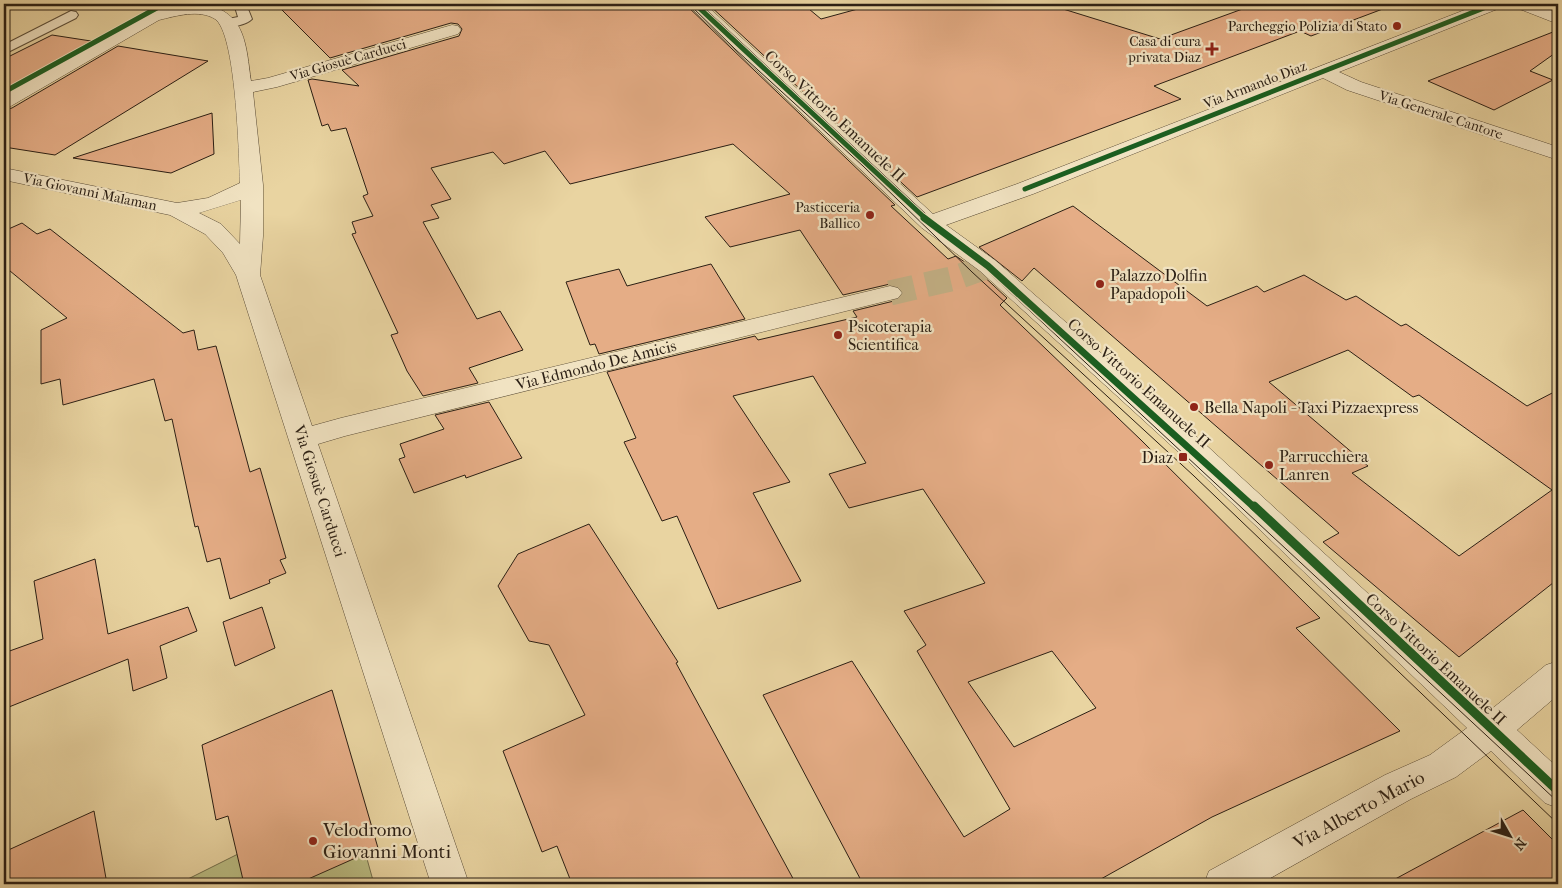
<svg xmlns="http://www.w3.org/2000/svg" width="1562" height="888" font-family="'IM FELL French Canon',serif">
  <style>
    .green { fill: #babc82; stroke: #726e4b }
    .building { fill: #e5ad86; stroke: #2b1f14; fill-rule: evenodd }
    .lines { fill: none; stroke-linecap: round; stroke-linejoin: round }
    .street-tunnel { stroke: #c3b085; stroke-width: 25; stroke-dasharray: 25 12; stroke-linecap: butt }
    .lane-casing { stroke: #5a4c37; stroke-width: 2 }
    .street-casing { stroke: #5a4c37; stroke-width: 1 }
    .lane { fill: #f1e3c2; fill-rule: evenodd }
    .street { fill: #f1e3c2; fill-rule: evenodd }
    .tram { stroke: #2b1f14; stroke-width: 1 }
    .cycleway-far2-casing { stroke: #f1e3c2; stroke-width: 7 }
    .cycleway-far1-casing { stroke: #f1e3c2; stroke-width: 10 }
    .cycleway-casing { stroke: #f1e3c2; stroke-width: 12 }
    .cycleway-far2 { stroke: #1b5e20; stroke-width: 5 }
    .cycleway-far1 { stroke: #1b5e20; stroke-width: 7 }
    .cycleway { stroke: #1b5e20; stroke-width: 9 }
    .poi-dot { fill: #8f2418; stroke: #f1e3c2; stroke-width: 2 }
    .labels { text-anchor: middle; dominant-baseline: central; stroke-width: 4.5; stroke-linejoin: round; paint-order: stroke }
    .far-poi-label { font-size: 14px; fill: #2b1f14; stroke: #f1e3c2; text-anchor: end }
    .far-street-label { font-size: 14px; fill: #2b1f14; stroke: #f1e3c2 }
    .street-label { font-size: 16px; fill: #2b1f14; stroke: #f1e3c2 }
    .poi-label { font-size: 16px; fill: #2b1f14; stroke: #f1e3c2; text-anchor: start }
    .near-street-label { font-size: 19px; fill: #2b1f14; stroke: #f1e3c2 }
    .near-poi-label { font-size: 19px; fill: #2b1f14; stroke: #f1e3c2; text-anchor: start }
  </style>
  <rect width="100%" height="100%" fill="#e9d4a1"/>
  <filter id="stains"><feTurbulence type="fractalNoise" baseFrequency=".004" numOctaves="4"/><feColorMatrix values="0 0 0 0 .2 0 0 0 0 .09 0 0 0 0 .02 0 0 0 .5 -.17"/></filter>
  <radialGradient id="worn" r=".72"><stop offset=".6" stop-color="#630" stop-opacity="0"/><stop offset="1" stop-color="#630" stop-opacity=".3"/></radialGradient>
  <path class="green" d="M350,798L374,884H178Z"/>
  <path class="building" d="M276,4H685L895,205L891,206L948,259L956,256L979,272L1007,298L1000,305L1141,440L1320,618L1296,628L1400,731L1212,817L1092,884H863L763,695L852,661L964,837L1010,809L917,651L926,645L904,611L985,583L923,489L849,508L829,474L866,463L813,376L733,396L790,482L753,493L801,581L718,609L677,516L662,521L624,442L636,438L607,372L755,336L758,340L857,317L853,311L898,300L903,292L898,286L890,284L843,295L800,230L730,247L705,217L790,194L733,144L570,184L545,151L504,164L493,152L431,168L451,199L431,205L439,218L423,222L477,319L500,311L523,350L469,368L478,383L423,396L407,371L391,335L398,333L352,234L356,233L352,222L373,216L363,196L368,194L346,128L331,131L328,124L322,126L308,80L312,79L359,86L342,70L459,36L462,29L458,24L451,23L330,58ZM1052,651L1096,708L1014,747L968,682Z
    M708,4H803L821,19L876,4H1047L1160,39L1248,7L1239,4H1388V7L1311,36L1300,31L1154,86L1181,99L917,197Z
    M1558,30V51L1530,71L1553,80L1494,110L1428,81Z
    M52,35L91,41L4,92V59Z
    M118,46L208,61L55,155L4,147V110L12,108Z
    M212,113L214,154L171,173L73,158Z
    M1073,206L1207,306L1257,286L1264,292L1304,275L1346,300L1356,296L1401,326L1406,324L1527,406L1558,390V579L1459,657L1323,542L1339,533L1034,268L1022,281L979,247ZM1348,350L1413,397L1419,395L1552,490L1459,556L1352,473L1368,466L1269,382Z
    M22,223L37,234L50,229L183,333L194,330L198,350L216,346L250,472L260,468L286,558L280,560L286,573L269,580L270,583L230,599L220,558L207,562L198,526L195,527L172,419L165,421L154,379L63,405L60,379L41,384V330L67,318L4,266V231Z
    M711,264L745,319L599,354L595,344L590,345L566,282L619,269L627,286Z
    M489,402L522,458L466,478L465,475L414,493L399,459L405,457L400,444L444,429L435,415Z
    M589,524L678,662L676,663L796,884H572L557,846L542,852L503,751L585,715L549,645L529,641L498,586L518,554Z
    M95,559L108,634L188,607L197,631L160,646L167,678L133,691L128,659L4,709V653L43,639L34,581Z
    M262,607L275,648L235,666L223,622Z
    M332,690L378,848L297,884H244L228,816L216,820L202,745Z
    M1523,810L1558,845V884H1386Z
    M94,811L107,884H4V852Z"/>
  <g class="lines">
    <path class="street-tunnel" d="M890,293L955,278L988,266"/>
    <defs>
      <path id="lane" d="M236,4H246L252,19C246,25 231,28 223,26L221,23L223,20L238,17L235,7Z
        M71,11L76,12L78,15L76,18L4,54V45Z"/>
      <path id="street" d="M166,4C170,4 173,5 177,6C185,8 195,4 204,5C246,11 246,46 251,81L268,78L452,25L458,26L461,30L458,34L277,87L253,92L263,185V236L260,275L312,426L341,418L890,286L898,288L902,293L898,298L345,436L318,444L469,884H431L236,275L223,253L205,234L170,215L4,180V168L177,203L208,198L240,183C239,155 236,33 215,19C199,9 176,16 159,20L11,106L4,108V94L131,20ZM241,200L240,244L221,224L199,213Z
        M687,4H705L933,214L1017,184L1480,4H1502L1500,8L1339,72L1361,82L1558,147V160L1347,90L1323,78L1033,194L946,225L996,261L1206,445L1493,708L1546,665L1558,661V695L1517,730L1558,768V808L1545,803L1491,751L1456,777L1411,799L1260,884H1204L1209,871L1385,775L1430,755L1467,728L1186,459L980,271L922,228Z
        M1515,4H1537L1558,13V24L1517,8Z"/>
    </defs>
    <use href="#lane" class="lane-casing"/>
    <use href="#street" class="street-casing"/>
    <use href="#lane" class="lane"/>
    <use href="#street" class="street"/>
    <path class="tram" d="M689,4L735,49L863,166L972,272L1194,476L1558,824
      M700,4L1558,802"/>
    <defs>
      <path id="cycleway-far2" d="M695,4L926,219
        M4,92L164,4
        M1025,189L1494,4"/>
      <path id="cycleway-far1" d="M924,218L988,266L1255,508"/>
      <path id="cycleway" d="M1254,506L1558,791"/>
    </defs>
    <use href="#cycleway-far2" class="cycleway-far2-casing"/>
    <use href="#cycleway-far1" class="cycleway-far1-casing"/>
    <use href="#cycleway" class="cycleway-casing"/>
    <use href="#cycleway-far2" class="cycleway-far2"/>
    <use href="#cycleway-far1" class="cycleway-far1"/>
    <use href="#cycleway" class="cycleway"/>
  </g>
  <g class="poi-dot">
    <circle cx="1397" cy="26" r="5"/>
    <path d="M1209.5 41.5h5v5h5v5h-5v5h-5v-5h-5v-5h5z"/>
    <circle cx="870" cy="215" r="5"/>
    <circle cx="1100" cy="284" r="5"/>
    <circle cx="838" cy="335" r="5"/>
    <circle cx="1194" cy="407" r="5"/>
    <rect x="1178" y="452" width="10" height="10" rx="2.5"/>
    <circle cx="1269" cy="465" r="5"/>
    <circle cx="313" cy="841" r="5"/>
  </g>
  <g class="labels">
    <g class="far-poi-label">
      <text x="1387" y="26">Parcheggio Polizia di Stato</text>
      <text x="1201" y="41">Casa di cura<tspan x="1201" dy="16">privata Diaz</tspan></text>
      <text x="860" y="207">Pasticceria<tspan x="860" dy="16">Ballico</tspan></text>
    </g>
    <g class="far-street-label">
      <text transform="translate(348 60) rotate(-16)">Via Giosuè Carducci</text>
      <text transform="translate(1255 85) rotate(-21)">Via Armando Diaz</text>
      <text transform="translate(1441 115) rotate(18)">Via Generale Cantore</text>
      <text transform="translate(90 192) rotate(12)">Via Giovanni Malaman</text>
    </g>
    <g class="street-label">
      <text transform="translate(835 116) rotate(43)">Corso Vittorio Emanuele II</text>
      <text transform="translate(596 365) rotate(-14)">Via Edmondo De Amicis</text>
      <text transform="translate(1139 383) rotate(42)">Corso Vittorio Emanuele II</text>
      <text transform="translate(320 491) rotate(72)">Via Giosuè Carducci</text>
      <text transform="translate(1436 659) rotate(43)">Corso Vittorio Emanuele II</text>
    </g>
    <g class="poi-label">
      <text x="1110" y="275">Palazzo Dolfin<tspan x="1110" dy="18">Papadopoli</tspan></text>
      <text x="848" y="326">Psicoterapia<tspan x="848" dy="18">Scientifica</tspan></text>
      <text x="1204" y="407">Bella Napoli - Taxi Pizzaexpress</text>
      <text x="1279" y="456">Parrucchiera<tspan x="1279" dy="18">Lanren</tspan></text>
      <text x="1173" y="457" text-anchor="end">Diaz</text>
    </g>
    <g class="near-street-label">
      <text transform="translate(1359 810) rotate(-28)">Via Alberto Mario</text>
    </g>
    <g class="near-poi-label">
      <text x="323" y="830">Velodromo<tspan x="323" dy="22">Giovanni Monti</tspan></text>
    </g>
  </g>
  <rect width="1562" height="888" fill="none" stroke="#e9d4a1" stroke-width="20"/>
  <rect x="5" y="5" width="1552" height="878" fill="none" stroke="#2b1f14" stroke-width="2.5"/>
  <rect x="10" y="10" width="1542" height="868" fill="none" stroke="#2b1f14"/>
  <g transform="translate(1510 836) rotate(129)" stroke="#f1e3c2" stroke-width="4" paint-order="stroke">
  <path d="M0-4L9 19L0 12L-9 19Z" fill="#2b1f14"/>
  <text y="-8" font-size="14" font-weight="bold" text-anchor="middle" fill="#2b1f14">N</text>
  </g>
  <rect width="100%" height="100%" filter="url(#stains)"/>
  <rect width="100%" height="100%" fill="url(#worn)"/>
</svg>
